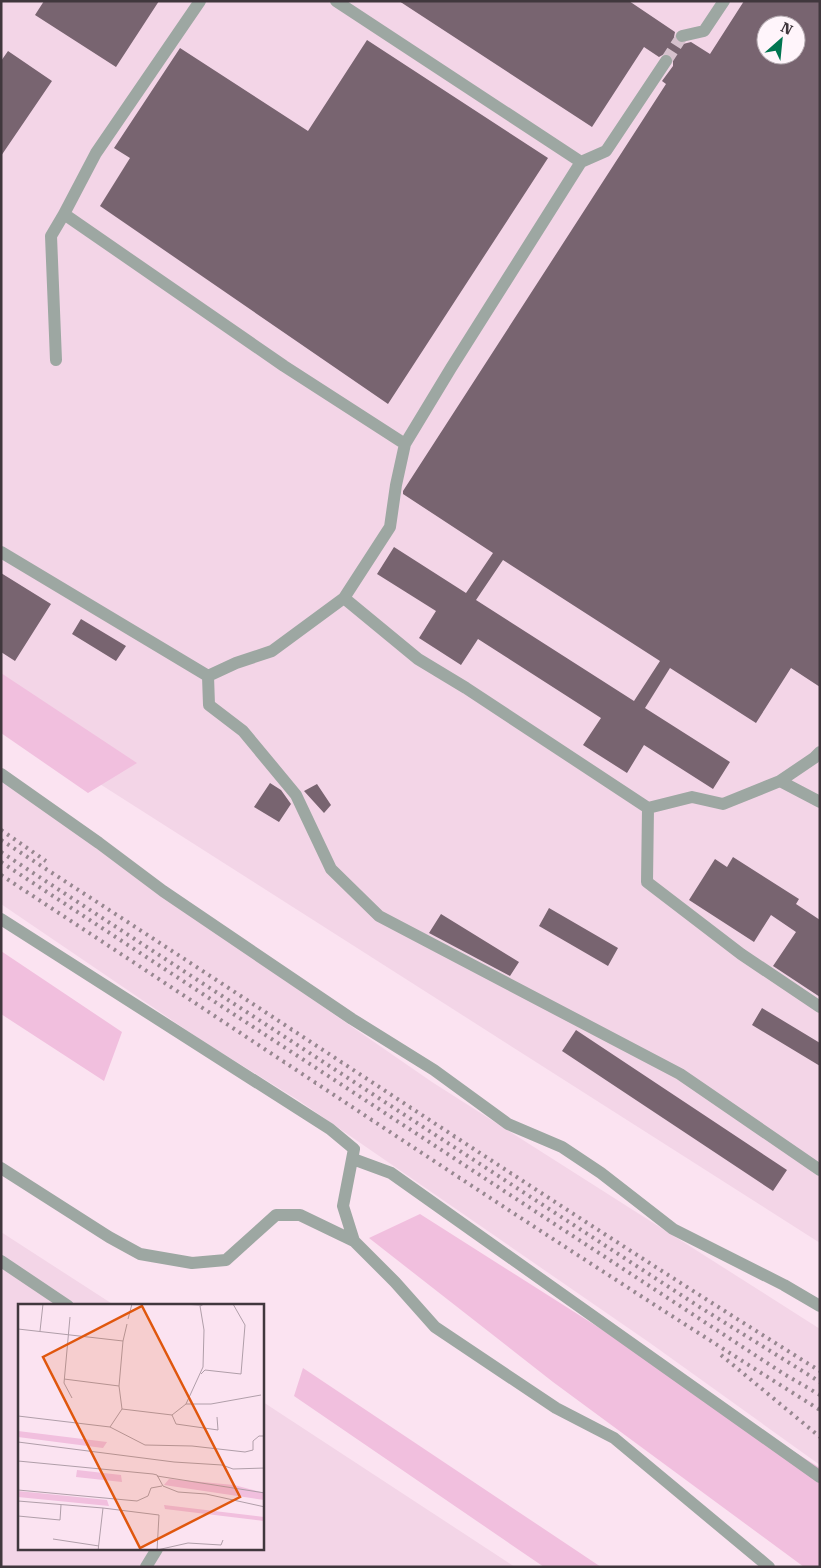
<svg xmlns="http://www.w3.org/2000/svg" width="821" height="1568" font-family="'Roboto Serif',serif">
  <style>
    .built { fill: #f3d5e7; fill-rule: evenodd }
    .green { fill: #f1bfde }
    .building { fill: #786470; fill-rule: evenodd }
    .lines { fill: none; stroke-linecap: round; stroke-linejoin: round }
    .minor-tunnel { stroke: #d6c1cd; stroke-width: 12; stroke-dasharray: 12 6; stroke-linecap: butt }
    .minor { stroke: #9da7a2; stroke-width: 12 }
    .rail { stroke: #978790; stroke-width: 4; stroke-dasharray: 2.5 5; stroke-linecap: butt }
    .inset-road { fill: none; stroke: #b09ea9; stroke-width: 1 }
    .view { fill: #e0570e; fill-opacity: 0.15; stroke: #e0570e; stroke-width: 2.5 }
    .inset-edge { fill: none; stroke: #40373d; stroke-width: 2.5 }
  </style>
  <rect width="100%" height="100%" fill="#fbe3f1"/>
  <path class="built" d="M1,1H820V1243L1,721ZM766,25H796V55H766Z
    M1,777L170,901L432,1082L820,1329V1465L650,1343L298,1100L204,1042L1,904Z
    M1,1232L114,1305L19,1306V1549H262L263,1402L515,1567H1Z"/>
  <path class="green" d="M1,673L137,763L88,793L1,733Z
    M1,951L122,1032L104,1081L1,1014Z
    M420,1214L820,1468V1567H804L553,1382L369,1238Z
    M303,1368L601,1567H544L294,1396Z"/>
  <path class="building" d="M44,1H159L116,67L35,15Z
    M399,1H629L675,32L674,37L676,42L683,44L691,42L710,54L744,1H820V687L791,668L756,723L670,668L645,708L730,762L713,789L644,745L627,773L583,745L601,718L478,639L461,665L419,638L436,611L377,574L394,547L466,593L493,553L403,494V491L666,84L662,81L673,66V58L671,55L666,53L659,57L644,47L592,127ZM766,25H796V55H766ZM503,560L660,661L634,701L476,600Z
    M367,40L548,158L388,404L100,206L130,158L114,148L180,48L308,131Z
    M8,51L52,81L1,156V61Z
    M1,573L51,604L15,661L1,652Z
    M81,619L126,646L116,661L72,634Z
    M270,783L281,790L291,804L279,822L254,807Z
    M317,784L331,805L324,813L304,791Z
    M733,857L799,899L796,904L820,920V997L773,966L796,932L771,915L754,942L689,900L715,859L727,867Z
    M549,908L618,948L608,966L539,926Z
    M441,914L519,962L510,976L429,933Z
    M762,1008L820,1043V1066L752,1025Z
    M576,1030L787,1170L773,1191L562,1051Z"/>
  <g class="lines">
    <path class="minor-tunnel" d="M666,61L682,36"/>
    <path class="minor" d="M682,36L704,31L724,1
      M581,162L606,151L666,61
      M64,214L284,366L405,444
      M56,360L51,236L64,214L96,153L200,1
      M1,552L208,676L236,663L272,651L344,598L390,527L396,485L405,444L451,368L581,162L336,1
      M344,598L418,659L466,688L648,808L647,882L741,954L820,1007
      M208,676L209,705L243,731L296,795L331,869L379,916L680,1074L820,1170
      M820,752L814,758L780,781L820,802
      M1,774L99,843L163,891L352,1019L434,1070L508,1124L562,1147L601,1173L673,1229L784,1285L820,1306
      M648,808L692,797L723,804L780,781
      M1,919L330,1129L354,1149L343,1206L354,1241L395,1282L435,1327L556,1408L614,1438L769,1567
      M353,1159L391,1173L820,1477
      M1,1168L109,1237L140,1254L192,1263L226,1260L276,1215H300L354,1241
      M1,1261L68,1306
      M146,1567L157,1549"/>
    <path class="rail" d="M1,830L46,861
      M1,840C275,1016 544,1199 820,1371
      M1,852L698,1306L820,1382
      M1,862L784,1374L820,1395
      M1,875C274,1054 544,1237 820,1410
      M721,1355L820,1437"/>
  </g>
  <g transform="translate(18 1304)">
    <rect width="246" height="246" fill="#fbe3f1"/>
    <path d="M0,127L89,138L85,144L0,133ZM59,166L103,171L104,178L58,173ZM151,175L216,181L246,189V196L146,181ZM0,187L89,196L91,202L0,193ZM146,201L246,213V217L147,205Z" fill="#f1bfde"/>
    <path class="inset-road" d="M164,0L182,1M186,0L182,2L186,26L185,63L168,100H193L243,91M52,13L46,79L54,94M110,15L114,0M0,25L105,37L101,82L104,105L92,123L0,112M22,27L25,0M105,37L109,20M183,70L187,66L223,70L227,21L215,0M46,75L101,82M104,105L154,111L158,120L200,126L199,113M154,111L168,100M92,123L127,141L174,142L227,148L235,146V137L241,132H247M0,138L156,158L204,161L215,165L247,164M0,157L135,170L139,171L145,182L160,188L188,190L247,203M139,172L247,189M0,186L119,197L130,192L133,184L144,182M0,197L85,204M0,212L42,216L43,201M35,235L81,242M139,246L170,239L203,241L205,236M80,247L85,204L141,211L139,247"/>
    <path class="view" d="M124,2L222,193L122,244L25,53Z"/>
    <rect width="246" height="246" class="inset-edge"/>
  </g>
  <rect width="821" height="1568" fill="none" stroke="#40373d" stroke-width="5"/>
  <g transform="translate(781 40) rotate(27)"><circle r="24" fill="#fff5fb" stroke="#b3a9af"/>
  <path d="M0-4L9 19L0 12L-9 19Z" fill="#007550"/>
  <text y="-8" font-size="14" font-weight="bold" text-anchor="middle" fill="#40373d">N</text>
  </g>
</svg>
